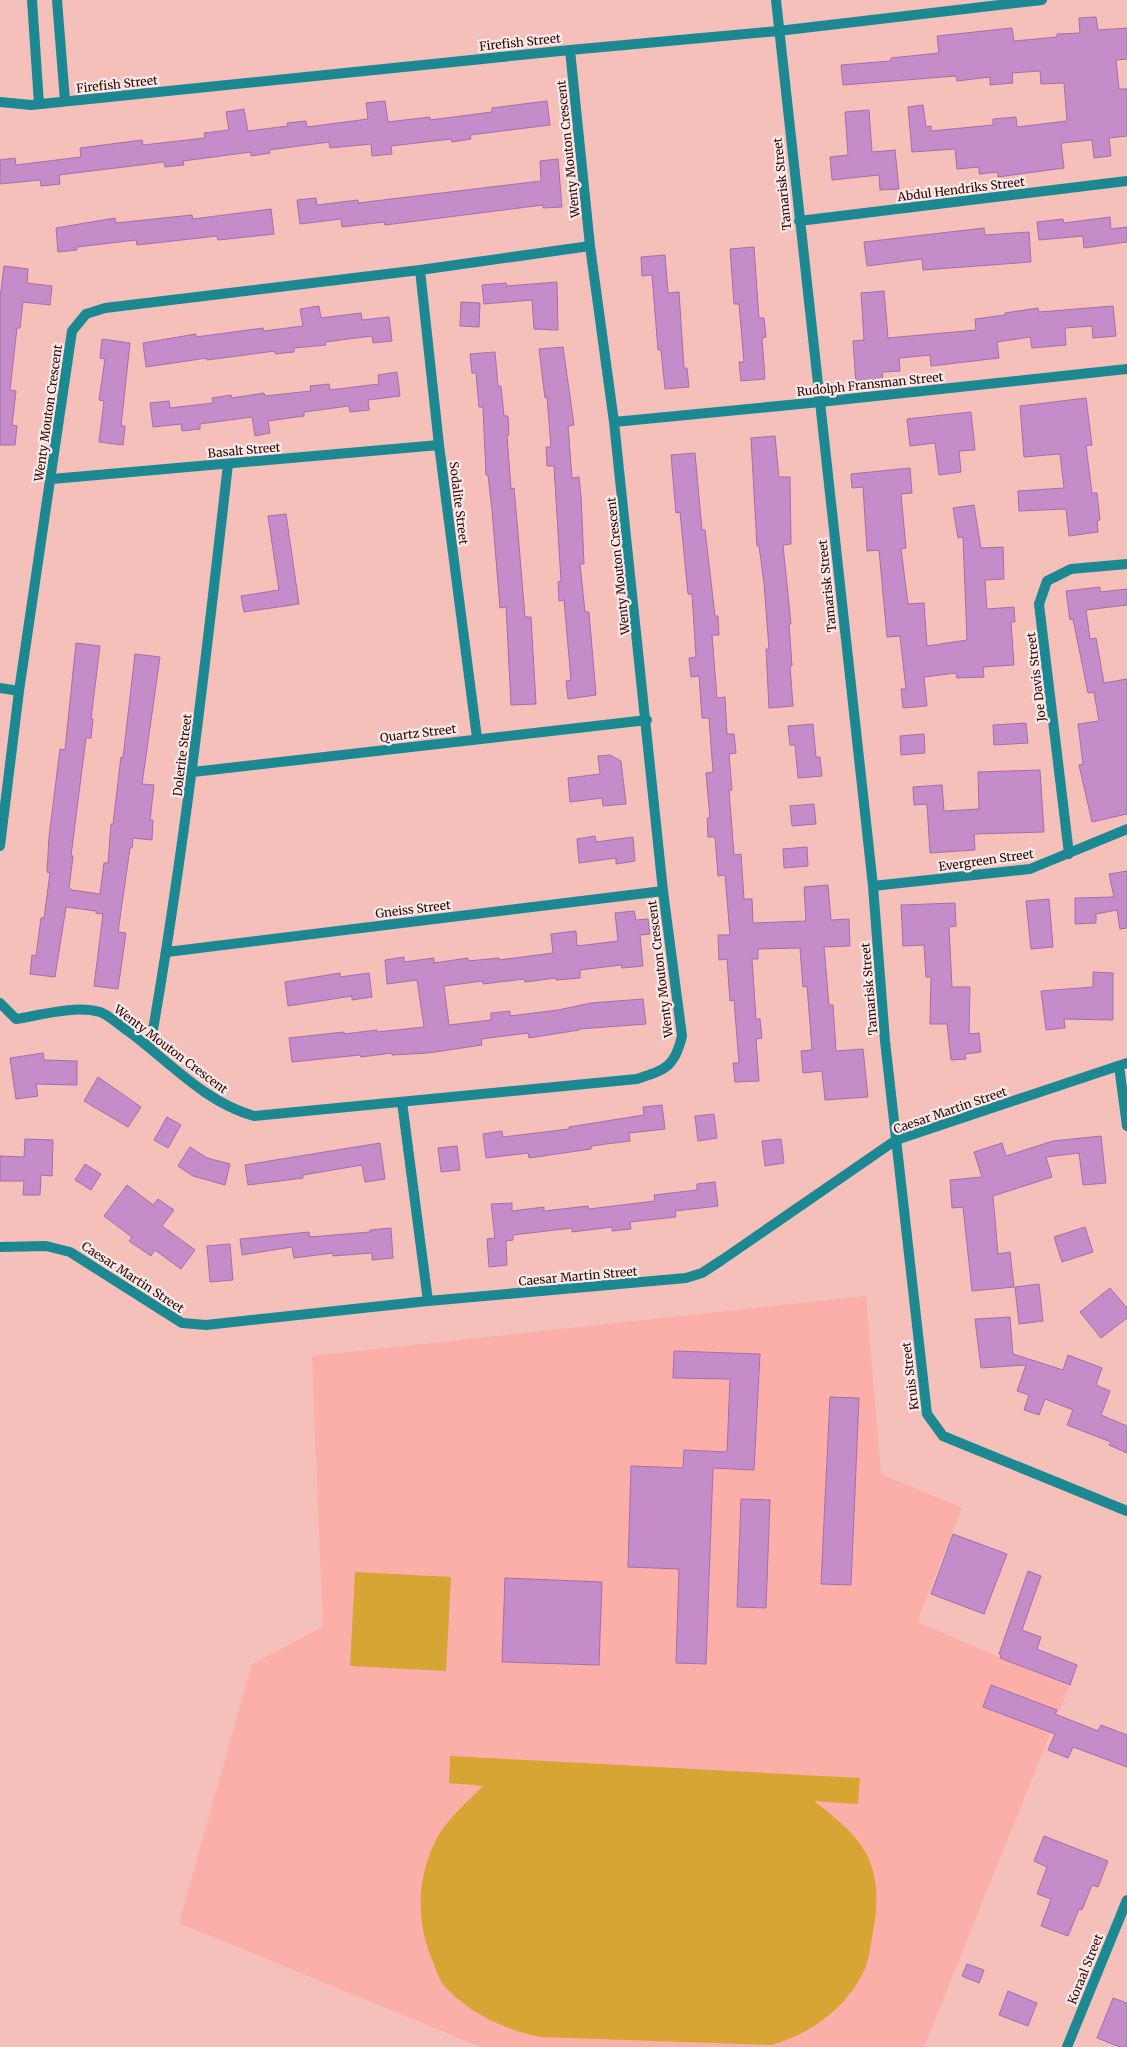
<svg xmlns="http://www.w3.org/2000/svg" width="1127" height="2047" font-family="Merriweather,serif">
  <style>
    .built { fill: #fcaea8 }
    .green { fill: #d6a534 }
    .building { fill: #c48dc9; stroke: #a46fa9 }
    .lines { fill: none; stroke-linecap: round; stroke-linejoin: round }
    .minor { stroke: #1c8892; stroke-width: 10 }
    .labels { text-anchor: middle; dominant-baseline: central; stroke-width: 4.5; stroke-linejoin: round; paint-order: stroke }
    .street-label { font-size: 12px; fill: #270807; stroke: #fdeae8 }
  </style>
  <rect width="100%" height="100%" fill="#f5bfba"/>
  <path class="built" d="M866,1296L881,1474L962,1508L917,1622L1069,1687L924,2047H481L179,1923L252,1664L323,1627L312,1356Z"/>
  <path class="green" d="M355,1572L451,1577L446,1671L350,1666Z
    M450,1756L860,1778L858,1804L814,1801C835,1818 853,1830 867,1855C878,1877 878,1903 874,1926C871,1940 870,1958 864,1971C844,2010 813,2032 772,2045L541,2037C506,2031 465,2011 442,1983C438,1977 436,1969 433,1962C416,1923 416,1879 436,1840C446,1820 467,1802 483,1786L449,1783Z"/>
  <path class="building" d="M1096,17L1098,30L1127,28V59L1116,60L1119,89H1127V136L1109,138L1111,156L1094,158L1092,140L1061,143L1064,168L998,177V172L979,174V167L957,169L955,149L912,152L908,107L923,105L926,127L931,126V131L993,125V119L1016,117L1017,127L1067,121L1064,83L1041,84L1040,71L1012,73L1013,83L990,85V77L957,81L956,76L843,85L841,65L891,61V58L939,53L937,36L1012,28L1014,41L1057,37V34L1080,33L1079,18Z
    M385,101L388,122L430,117V120L492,112V108L547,101L550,125L470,135L471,139L452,142L451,139L391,146L392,154L372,156L371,144L330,148L329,142L269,150L270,153L251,156V152L183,161L184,165L165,167L164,162L59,175L60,184L41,186L40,180L0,184V160L15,158L16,165L81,157L80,148L142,140L143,145L205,138L204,133L229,130L226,112L244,109L248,131L288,126L287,123L306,121L307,127L368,119L366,103Z
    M869,110L872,152L895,150L899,189L880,190L879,175L832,180L830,157L848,155L845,112Z
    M558,159L562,207L543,208V205L385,225L384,222L342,227L341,219L300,224L297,200L316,198L317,205L358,200V203L541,181L540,161Z
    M271,209L274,234L218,240L217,236L137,245L136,240L77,247V250L58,252L56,228L115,218L116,223L192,215L193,219Z
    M1110,217L1111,229L1127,227V242L1084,248L1083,236L1039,240L1037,222L1063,219L1064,223Z
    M984,228L985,235L1029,232L1031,262L923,270L922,259L867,266L864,242Z
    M754,247L759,318H764L766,337L762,338L765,379L741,381L739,362H744L739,304H734L730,249Z
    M665,255L668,293L679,292L684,368H687L689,387L665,389L661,350H658L652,275L642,276L641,257Z
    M4,266L28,269L27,283L52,286L50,305L23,302L20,328H17L10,390L16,391L12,425L17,426L15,445H0V298Z
    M557,282L558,330L534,329L532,300L484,304L482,285L506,283L507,286Z
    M884,291L888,338L976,330L975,319L1005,315V313L1038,308L1039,312L1113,306L1116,336L1093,338L1092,326L1065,328L1066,345L1032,348L1030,337L997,342L999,358L931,366L930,355L899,358L900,371L882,372L883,381L856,383L853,341L864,340L861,293Z
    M461,302L480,303L479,327L460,326Z
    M319,306L321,318L361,313L362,320L389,317L392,341L373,343L372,336L325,342L326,345L294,348V352L275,354V351L207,360V358L146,367L143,343L196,334V337L263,328L264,331L303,326L300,309Z
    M102,339L130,343L121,426H125L123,445L99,442L104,401L99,400L105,359L100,358Z
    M563,347L574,425L568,426L572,478L579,477L581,496L584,564H580L585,612H589L596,695L568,699L566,681L571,680L564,600L559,601L558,582L561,581L554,466H547L546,447H551L547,397L545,398L539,349Z
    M495,352L498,386H501L504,416H508L509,435H507L511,489L514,488L517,521L525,617H531L536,704L511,705L506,607L500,608L492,510L488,475H486L483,407H479L476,373H472L470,354Z
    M397,372L400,396L368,400L369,410L350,412L349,406L304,412V416L268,421L270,433L255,436L252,417L200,424V429L182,431L181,424L153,427L150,403L169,401L170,408L213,403L212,398L231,395L232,398L264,393L265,396L311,391L310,386L329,384L330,390L379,384L378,375Z
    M1086,398L1092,445L1086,446L1092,493H1097L1100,520L1097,521L1098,532L1069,536L1066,509L1019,511L1018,491L1064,488L1060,454L1024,457L1020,406Z
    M971,412L975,450L959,451L961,472L939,475L935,443L910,446L907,419Z
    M775,436L779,477H790L791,544L783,545L791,624H789L792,666H790L793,706L769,708L766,649H769L764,583L759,546H757L751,438Z
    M695,453L702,530H705L715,616H718L719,635H712L717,698L725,697L727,734H734L736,753L729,754L732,790H729L734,855L741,854L744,899H752L753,923L806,921L804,887L828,885L831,920L849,919L850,946L824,947L829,1005H833L836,1051L863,1049L868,1097L825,1100L822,1071L803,1073L801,1051L812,1050L807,986L803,987L800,948L758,949V959H752L756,1019H760L762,1038L756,1039L759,1081L735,1082L733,1063H739L734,1000L730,1001L727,959L719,960L718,935H730L725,875L718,876L715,837H708L707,818H710L706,773L713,772L709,718H702L699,676L691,677L689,658L696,657L692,594H688L680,512L676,513L671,455Z
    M910,468L912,493L901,494L906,548L901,549L908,604L924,603L927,646L967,640L963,537L958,538L953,508L974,505L981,548L1003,547L1004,579L985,580L987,609L1014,607L1015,622H1011L1014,665L983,667L984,677L957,678L956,673L924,677L927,706L903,708L901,689H906L900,636L887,637L879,550L867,551L863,487L852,488L851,474Z
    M286,514L299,604L244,612L241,596L279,590L268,516Z
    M1100,587V592L1127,589V605L1086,610L1090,639L1096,638L1104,683L1127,679V814L1092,822L1079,765L1083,764L1078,724L1099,721L1094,692L1088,693L1073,619L1070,620L1066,591Z
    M76,643L100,646L91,719H93L91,738H86L71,856H73L69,888L72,890L100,894L104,863H108L111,824H113L121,757L123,758L135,654L160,657L142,784L154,785L150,820H153L152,840L133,838L132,848H130L118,932L126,933L118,989L94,986L103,914L96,913V911L66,907L55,977L30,974L32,955L36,956L41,918H44L50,873L47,872L49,837L60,749L65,750Z
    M1026,723L1028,743L994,745L993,725Z
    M813,724L816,757H820L822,776L798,778L795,745H790L788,726Z
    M924,734L925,753L901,755L900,736Z
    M610,755L621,761L626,804L603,806L602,798L570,802L568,778L600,774L598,756Z
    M1040,770L1044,832L974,834L975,850L930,853L927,804L914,805L913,787L942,785L944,811L979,809L978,772Z
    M814,804L816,824L792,826L790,806Z
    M595,836L596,842L633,837L635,861L616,864V858L579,863L577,839Z
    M807,847L808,866L784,868L783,849Z
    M1127,871V928L1120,929L1117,910L1096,914V923L1075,924V898L1114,897L1109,874Z
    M1049,899L1053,947L1031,949L1026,901Z
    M955,903L956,926L949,927L952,987H970L969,1034L979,1033L981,1052L965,1054L966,1059L951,1060L947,1024H930L931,977H926L924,945L903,946L901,905Z
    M634,911L636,920L648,919L650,934L640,935L643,966L622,968L621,965L580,970V978L556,980V978L525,982L524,979L483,984V981L444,986L449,1025L491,1020V1013L510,1011V1016L558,1010L591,1003L643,999L646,1024L579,1029V1030L529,1038L528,1033L481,1039L482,1045L428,1053L392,1055V1053L361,1057L360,1055L292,1062L289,1038L344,1032V1034L377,1030V1032L424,1027L417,980L387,984L385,960L404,957V962L434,958V963L468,958V961L499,958V960L553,953L551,934L576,931L577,946L618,941L615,913Z
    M1093,972L1113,973V1020L1064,1019L1065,1028L1046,1030L1041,991L1093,987Z
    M340,973V977L369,973L372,997L352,1000V996L288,1006L285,982Z
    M43,1053L44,1060L77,1061V1085L36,1084L38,1096L16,1099L10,1058Z
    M98,1077L141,1107L128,1127L84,1101Z
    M662,1105L665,1129L629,1133L630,1141L591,1146V1149L529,1158L528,1153L486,1158L483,1134L502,1131L503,1137L569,1129V1127L644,1115L643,1107Z
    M714,1114L717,1138L698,1141L695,1116Z
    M167,1117L181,1125L168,1148L154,1140Z
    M1101,1136L1106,1183L1083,1185L1079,1153L1046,1157L1052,1177L993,1196L998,1254L1010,1252L1014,1287L972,1291L963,1207L952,1208L950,1180L982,1177L974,1152L1002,1143L1006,1156L1053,1141Z
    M25,1139L53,1140L52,1176L41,1175L40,1195H23L24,1181H0V1156L24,1157Z
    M781,1139L784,1163L765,1166L762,1141Z
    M380,1143L385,1179L365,1182L362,1165L303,1175V1178L248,1185L245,1165Z
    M457,1146L460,1170L441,1172L438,1148Z
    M190,1147L207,1158L230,1164L225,1185L193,1176L178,1166Z
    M85,1164L101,1174L91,1190L75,1180Z
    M715,1182L718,1206L675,1211L676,1217L630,1222L631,1229L612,1231V1227L572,1232V1228L513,1235V1240L506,1241L507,1265L489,1267L487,1239L495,1238L491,1204L512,1203V1211L544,1207V1211L588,1206L589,1209L655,1201L654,1195L697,1190V1184Z
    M127,1185L153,1205L158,1199L174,1210L162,1226L195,1250L181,1269L155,1250L151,1256L129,1241L132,1237L104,1216Z
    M1085,1227L1093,1252L1062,1262L1054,1237Z
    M391,1228L393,1258L372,1260V1253L333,1256V1253L294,1258L292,1247L242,1255L240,1239L309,1232L310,1237L370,1232V1230Z
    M230,1244L233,1280L210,1282L207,1246Z
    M1039,1284L1043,1321L1019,1324L1015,1287Z
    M1110,1288L1127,1308V1318L1101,1338L1080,1312Z
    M1010,1317L1013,1354L1063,1370L1068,1355L1102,1368L1096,1385L1110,1391L1101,1415L1127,1426V1453L1109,1445L1111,1442L1067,1425L1073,1410L1045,1399L1039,1415L1024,1410L1029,1395L1017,1391L1026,1365L981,1368L975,1319Z
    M674,1351L760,1354L754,1470L713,1468L706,1664L676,1663L679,1569L628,1567L631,1466L683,1468L684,1450L727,1452L730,1379L673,1378Z
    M830,1397L859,1398L851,1585L821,1584Z
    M741,1499L770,1500L766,1608L737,1607Z
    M953,1534L1007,1554L984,1614L931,1594Z
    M1028,1571L1041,1576L1022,1630L1041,1637L1037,1649L1077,1665L1070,1685L1000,1658L1001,1655L999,1654Z
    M505,1578L602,1582L599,1665L502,1662Z
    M991,1685L1057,1710L1055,1714L1098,1731L1101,1725L1127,1735V1767L1073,1747L1068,1758L1048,1750L1055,1734L983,1707Z
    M1044,1836L1108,1861L1098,1887L1092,1885L1082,1910L1079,1909L1068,1936L1041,1926L1051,1899L1037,1894L1047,1867L1034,1861Z
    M967,1964L984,1970L979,1983L962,1976Z
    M1008,1991L1037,2003L1028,2026L999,2015Z
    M1113,1998L1127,2003V2047H1120L1097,2038Z"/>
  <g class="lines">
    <path class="minor" d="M32,0L39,104
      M57,0L65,101
      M776,0L873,886L885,1041L927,1414L943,1436L1127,1511
      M0,102L31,105L570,50L778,31L1042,0
      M799,221L1127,181
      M420,270L439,445L477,738
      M614,422L820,402L1127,369
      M52,479L439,445
      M0,688L19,691
      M193,772L647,720
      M0,846L19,691L72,331L86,314L105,308L420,270L590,246
      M1069,854L1039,604L1047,581L1071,569L1127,564
      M873,886L1030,869L1127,829
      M167,952L663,891
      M0,1003L16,1019C42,1015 74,1005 100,1012C109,1015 120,1026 128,1031C169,1061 204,1102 254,1116L637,1079C665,1070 675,1067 682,1036L663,891L614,422L590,246L570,50
      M150,1047C184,854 206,659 228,464
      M1119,1066L1127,1126
      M402,1102L428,1301
      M0,1247L46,1246L70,1252L182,1323L206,1325L428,1301L686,1278L702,1273L722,1260L896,1140L1127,1063
      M1067,2047L1127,1900"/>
  </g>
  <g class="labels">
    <g class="street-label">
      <text transform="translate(520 42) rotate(-6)">Firefish Street</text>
      <text transform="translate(117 84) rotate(-6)">Firefish Street</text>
      <text transform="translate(568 149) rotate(-96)">Wenty Mouton Crescent</text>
      <text transform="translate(782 184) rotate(-96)">Tamarisk Street</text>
      <text transform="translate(961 189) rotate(-7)">Abdul Hendriks Street</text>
      <text transform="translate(870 384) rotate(-6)">Rudolph Fransman Street</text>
      <text transform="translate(48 413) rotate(-82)">Wenty Mouton Crescent</text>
      <text transform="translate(244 450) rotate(-5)">Basalt Street</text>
      <text transform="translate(459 503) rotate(83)">Sodalite Street</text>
      <text transform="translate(618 566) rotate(-96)">Wenty Mouton Crescent</text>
      <text transform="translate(827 586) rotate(-96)">Tamarisk Street</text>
      <text transform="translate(1036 677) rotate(-97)">Joe Davis Street</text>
      <text transform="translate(418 733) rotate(-7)">Quartz Street</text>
      <text transform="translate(182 755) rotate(-83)">Dolerite Street</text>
      <text transform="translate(986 860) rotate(-8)">Evergreen Street</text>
      <text transform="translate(413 909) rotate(-7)">Gneiss Street</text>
      <text transform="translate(660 969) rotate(-97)">Wenty Mouton Crescent</text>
      <text transform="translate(869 989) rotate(-95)">Tamarisk Street</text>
      <text transform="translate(171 1049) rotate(37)">Wenty Mouton Crescent</text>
      <text transform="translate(950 1110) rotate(-19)">Caesar Martin Street</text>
      <text transform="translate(578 1276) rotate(-5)">Caesar Martin Street</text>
      <text transform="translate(133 1277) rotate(33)">Caesar Martin Street</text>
      <text transform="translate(910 1376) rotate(-97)">Kruis Street</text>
      <text transform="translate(1085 1969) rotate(-68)">Koraal Street</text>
    </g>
  </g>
</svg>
